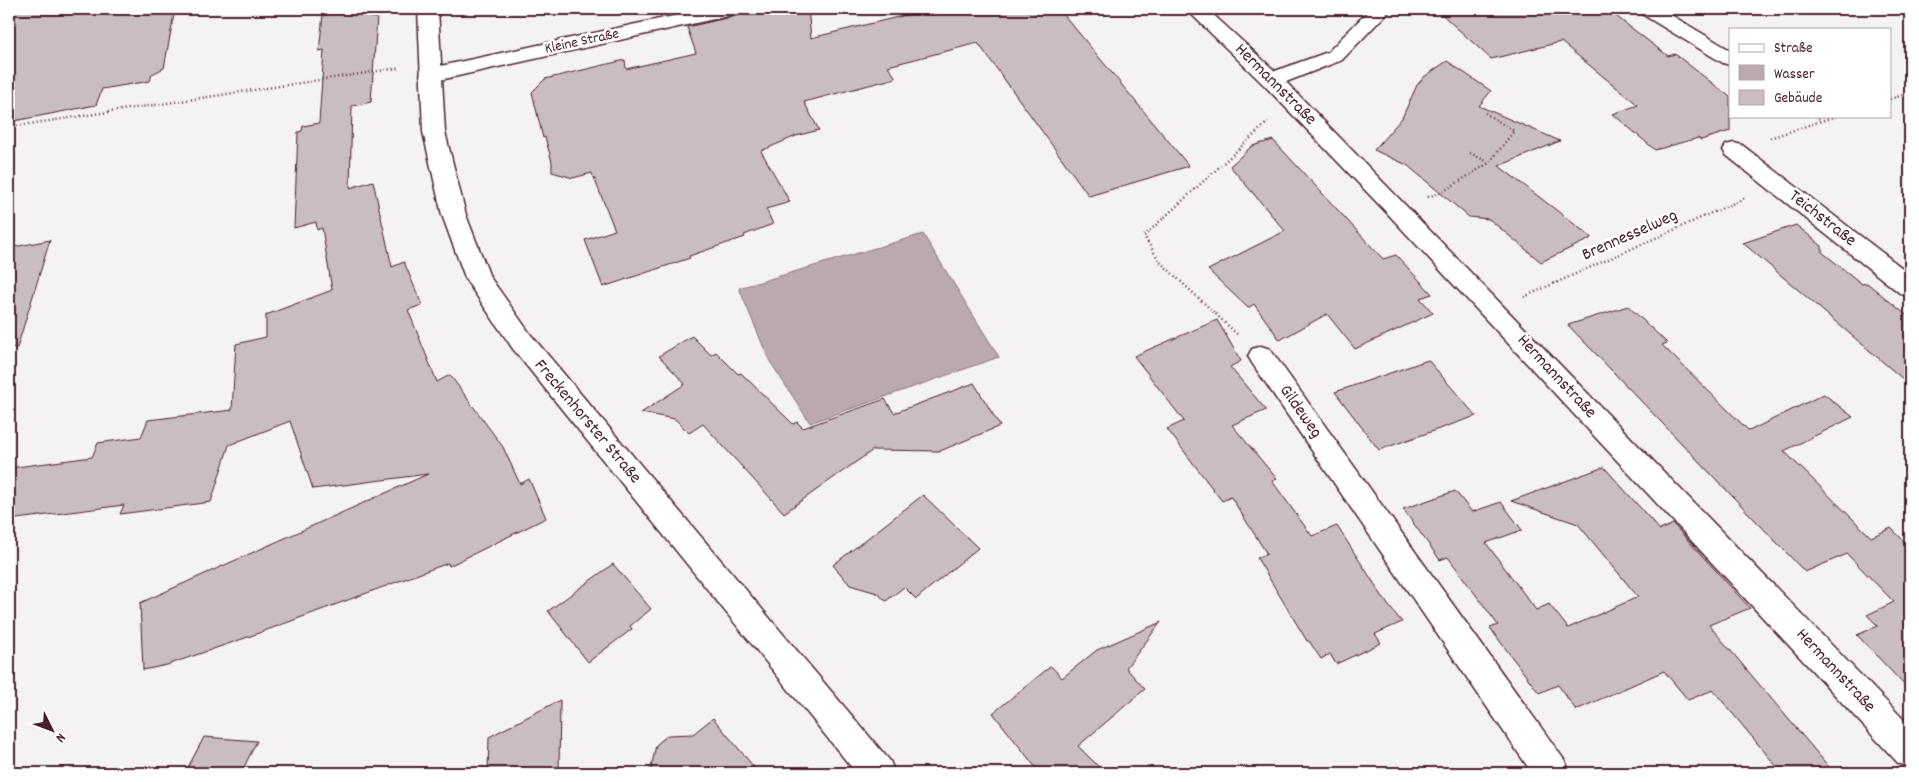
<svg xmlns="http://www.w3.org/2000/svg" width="1919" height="782" font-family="Dekko,sans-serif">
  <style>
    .water { fill: #baa9ae; stroke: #8d727a }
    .building { fill: #cabdc1; stroke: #4a1f2b }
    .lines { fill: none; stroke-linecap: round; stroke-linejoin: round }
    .minor-casing { stroke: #4a1f2b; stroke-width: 3 }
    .major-casing { stroke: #4a1f2b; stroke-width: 3 }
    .path { stroke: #4a1f2b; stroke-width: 2.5; stroke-dasharray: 1 3; stroke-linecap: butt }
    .minor { fill: #fff; fill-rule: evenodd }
    .major { fill: #fff; fill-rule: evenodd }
    .labels { text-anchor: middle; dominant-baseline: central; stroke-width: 5; stroke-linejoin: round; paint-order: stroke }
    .far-street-label { font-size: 15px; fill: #4a1f2b; stroke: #fff }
    .street-label { font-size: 18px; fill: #4a1f2b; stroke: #fff }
  </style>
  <rect width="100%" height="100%" fill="#f4f2f2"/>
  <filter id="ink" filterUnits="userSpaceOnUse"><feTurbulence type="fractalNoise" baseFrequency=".02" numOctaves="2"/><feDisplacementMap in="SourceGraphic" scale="10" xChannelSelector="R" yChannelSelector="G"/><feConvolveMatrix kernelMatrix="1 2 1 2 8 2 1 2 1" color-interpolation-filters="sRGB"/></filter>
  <g filter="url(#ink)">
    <path class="water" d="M923,234L999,357L810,423L769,360L739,288Z"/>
    <path class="building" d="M15,9H175L164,68L152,74L150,81L102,89L96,105L9,122V22Z
      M364,9H373V18L377,17L371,102L352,106L350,188L373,181L392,267L404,262L422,305L408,310L437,382L450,375L503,447L520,484L529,479L546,518L449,566L448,563L248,637L167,665L143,670L140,603L428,474L313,489L290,421L229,445L211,502L120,514L124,505L9,520V468L92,457L98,443L141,437L148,420L232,410L236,344L266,337V315L332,290L322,228L317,230L316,222L294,228L298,132L302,131L303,126L319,123L324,50L319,51L323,15Z
      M744,9H808L811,38L931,9H1059L1189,166L1089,196L978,43L888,66L896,78L804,102L819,130L796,136L761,151L790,202L766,209L773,224L744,235L745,237L689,256L690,258L603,287L585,240L615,230L592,173L573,178L552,172V162L545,137L543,138L532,92L545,79L625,60L626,69L696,53L687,27L740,15Z
      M1436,9H1616L1617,17L1668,56L1675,54L1730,97V131L1701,140L1698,138L1655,150L1613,114L1638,105L1561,42L1491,59Z
      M1447,61L1491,91L1479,106L1560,141L1499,166L1591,237L1590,239L1541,262L1489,219L1469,217L1407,165L1374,150L1402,118L1417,85L1424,77Z
      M1273,140L1383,259L1396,255L1432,294L1420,298L1433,313L1355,349L1327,314L1280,340L1254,304L1248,308L1208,270L1285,231L1230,166L1252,146Z
      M1796,225L1822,246V252L1862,284L1867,283L1910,318V385L1743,243Z
      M50,240L17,348L9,347V248Z
      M1628,306L1667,343L1662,345L1749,431L1824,394L1853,417L1784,451L1871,537L1891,528L1910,547V691L1857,635L1878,626L1867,615L1894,602L1847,554L1805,572L1568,325Z
      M1217,320L1241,361L1230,367L1266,410L1232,425L1277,479L1272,481L1312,536L1337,526L1388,605L1402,622L1375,634L1381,643L1336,664L1330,654L1321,659L1309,641H1307L1257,558L1267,554L1231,497L1222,501L1167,429L1184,421L1134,356Z
      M692,336L711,355L716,352L738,374L741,373L793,424L797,422L803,428L885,399L894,413L974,383L1000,426L940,451L873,450L784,513L703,424L689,433L675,419L641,413L685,384L659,356Z
      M1428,360L1476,416L1379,450L1335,392Z
      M1604,467L1660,530L1673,524L1750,608L1709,625L1834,773H1782L1713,690L1688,700L1664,671L1576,710L1558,685L1539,693L1490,628L1498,625L1448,557L1440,560L1403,509L1455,491L1472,512L1501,502L1522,530L1486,543L1536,610L1549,604L1568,628L1638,597L1578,524L1511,501Z
      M923,495L978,548L916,599L904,587L886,601L877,593L850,585L833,565Z
      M613,564L651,609L630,626L632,629L588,662L548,611Z
      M1161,622L1126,668L1145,689L1078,746L1105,773H1040L993,713L1051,666L1062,678L1097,650Z
      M560,700L559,773H488L489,737Z
      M713,718L759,773H650L656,745L668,735L693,734Z
      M204,737L257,741L241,773H185Z"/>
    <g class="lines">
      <defs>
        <path id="minor" d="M706,9H742L739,13L732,15L431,82L424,80L420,75L424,70L431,68Z
          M1186,9H1207L1275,71L1328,52L1370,9H1391L1342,60L1286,82L1910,726V768L1898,763L1388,214L1264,85Z
          M1637,9H1661L1730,50V65L1723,63L1640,13Z
          M1734,143L1742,145L1910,274V296L1901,294L1726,155L1723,150L1726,145Z
          M1261,346L1270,349L1565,761L1570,773H1532L1252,363L1248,356L1252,349Z"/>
        <path id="major" d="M418,9H438L445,132L466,215L490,277L531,335L890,761L895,773H856L513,349L466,280L442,215L423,132Z"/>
      </defs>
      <use href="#minor" class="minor-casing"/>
      <use href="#major" class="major-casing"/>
      <path class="path" d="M1890,99L1910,93
        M1815,116L1821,120
        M9,127L399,68
        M1770,138L1836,116
        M1470,153L1488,162
        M1428,197L1442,192L1489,163L1514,131L1485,113
        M1524,297L1745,198
        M1237,334L1160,262L1144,236L1268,122"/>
      <use href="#minor" class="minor"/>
      <use href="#major" class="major"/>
    </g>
  </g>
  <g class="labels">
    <g class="far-street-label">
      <text transform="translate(582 42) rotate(-12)">Kleine Straße</text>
    </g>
    <g class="street-label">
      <text transform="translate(1275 85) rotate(45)">Hermannstraße</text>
      <text transform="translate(1822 219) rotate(38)">Teichstraße</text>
      <text transform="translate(1630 236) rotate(-24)">Brennesselweg</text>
      <text transform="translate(1556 377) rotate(47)">Hermannstraße</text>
      <text transform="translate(1300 412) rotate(55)">Gildeweg</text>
      <text transform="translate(587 422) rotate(50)">Freckenhorster Straße</text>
      <text transform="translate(1835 671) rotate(47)">Hermannstraße</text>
    </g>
  </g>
  <rect width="1919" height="782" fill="none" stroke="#fff" stroke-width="30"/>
  <rect x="15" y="15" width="1889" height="752" fill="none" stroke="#4a1f2b" stroke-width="2" filter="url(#ink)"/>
  <rect x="1729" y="28" width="162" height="90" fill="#ffffff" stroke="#b7a5aa"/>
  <rect x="1739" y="44" width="25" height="8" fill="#ffffff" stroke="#b7a5aa"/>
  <text x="1774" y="52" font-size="15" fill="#4a1f2b">Straße</text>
  <rect x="1739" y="65" width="25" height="15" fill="#baa9ae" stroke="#b7a5aa"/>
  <text x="1774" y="78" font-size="15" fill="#4a1f2b">Wasser</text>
  <rect x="1739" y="90" width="25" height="15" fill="#cabdc1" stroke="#b7a5aa"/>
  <text x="1774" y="102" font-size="15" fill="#4a1f2b">Gebäude</text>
  <g transform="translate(52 730) rotate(132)" stroke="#ffffff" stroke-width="4" paint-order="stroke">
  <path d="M0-4L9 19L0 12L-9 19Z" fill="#4a1f2b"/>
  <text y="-8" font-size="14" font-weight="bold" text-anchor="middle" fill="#4a1f2b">N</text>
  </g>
</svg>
